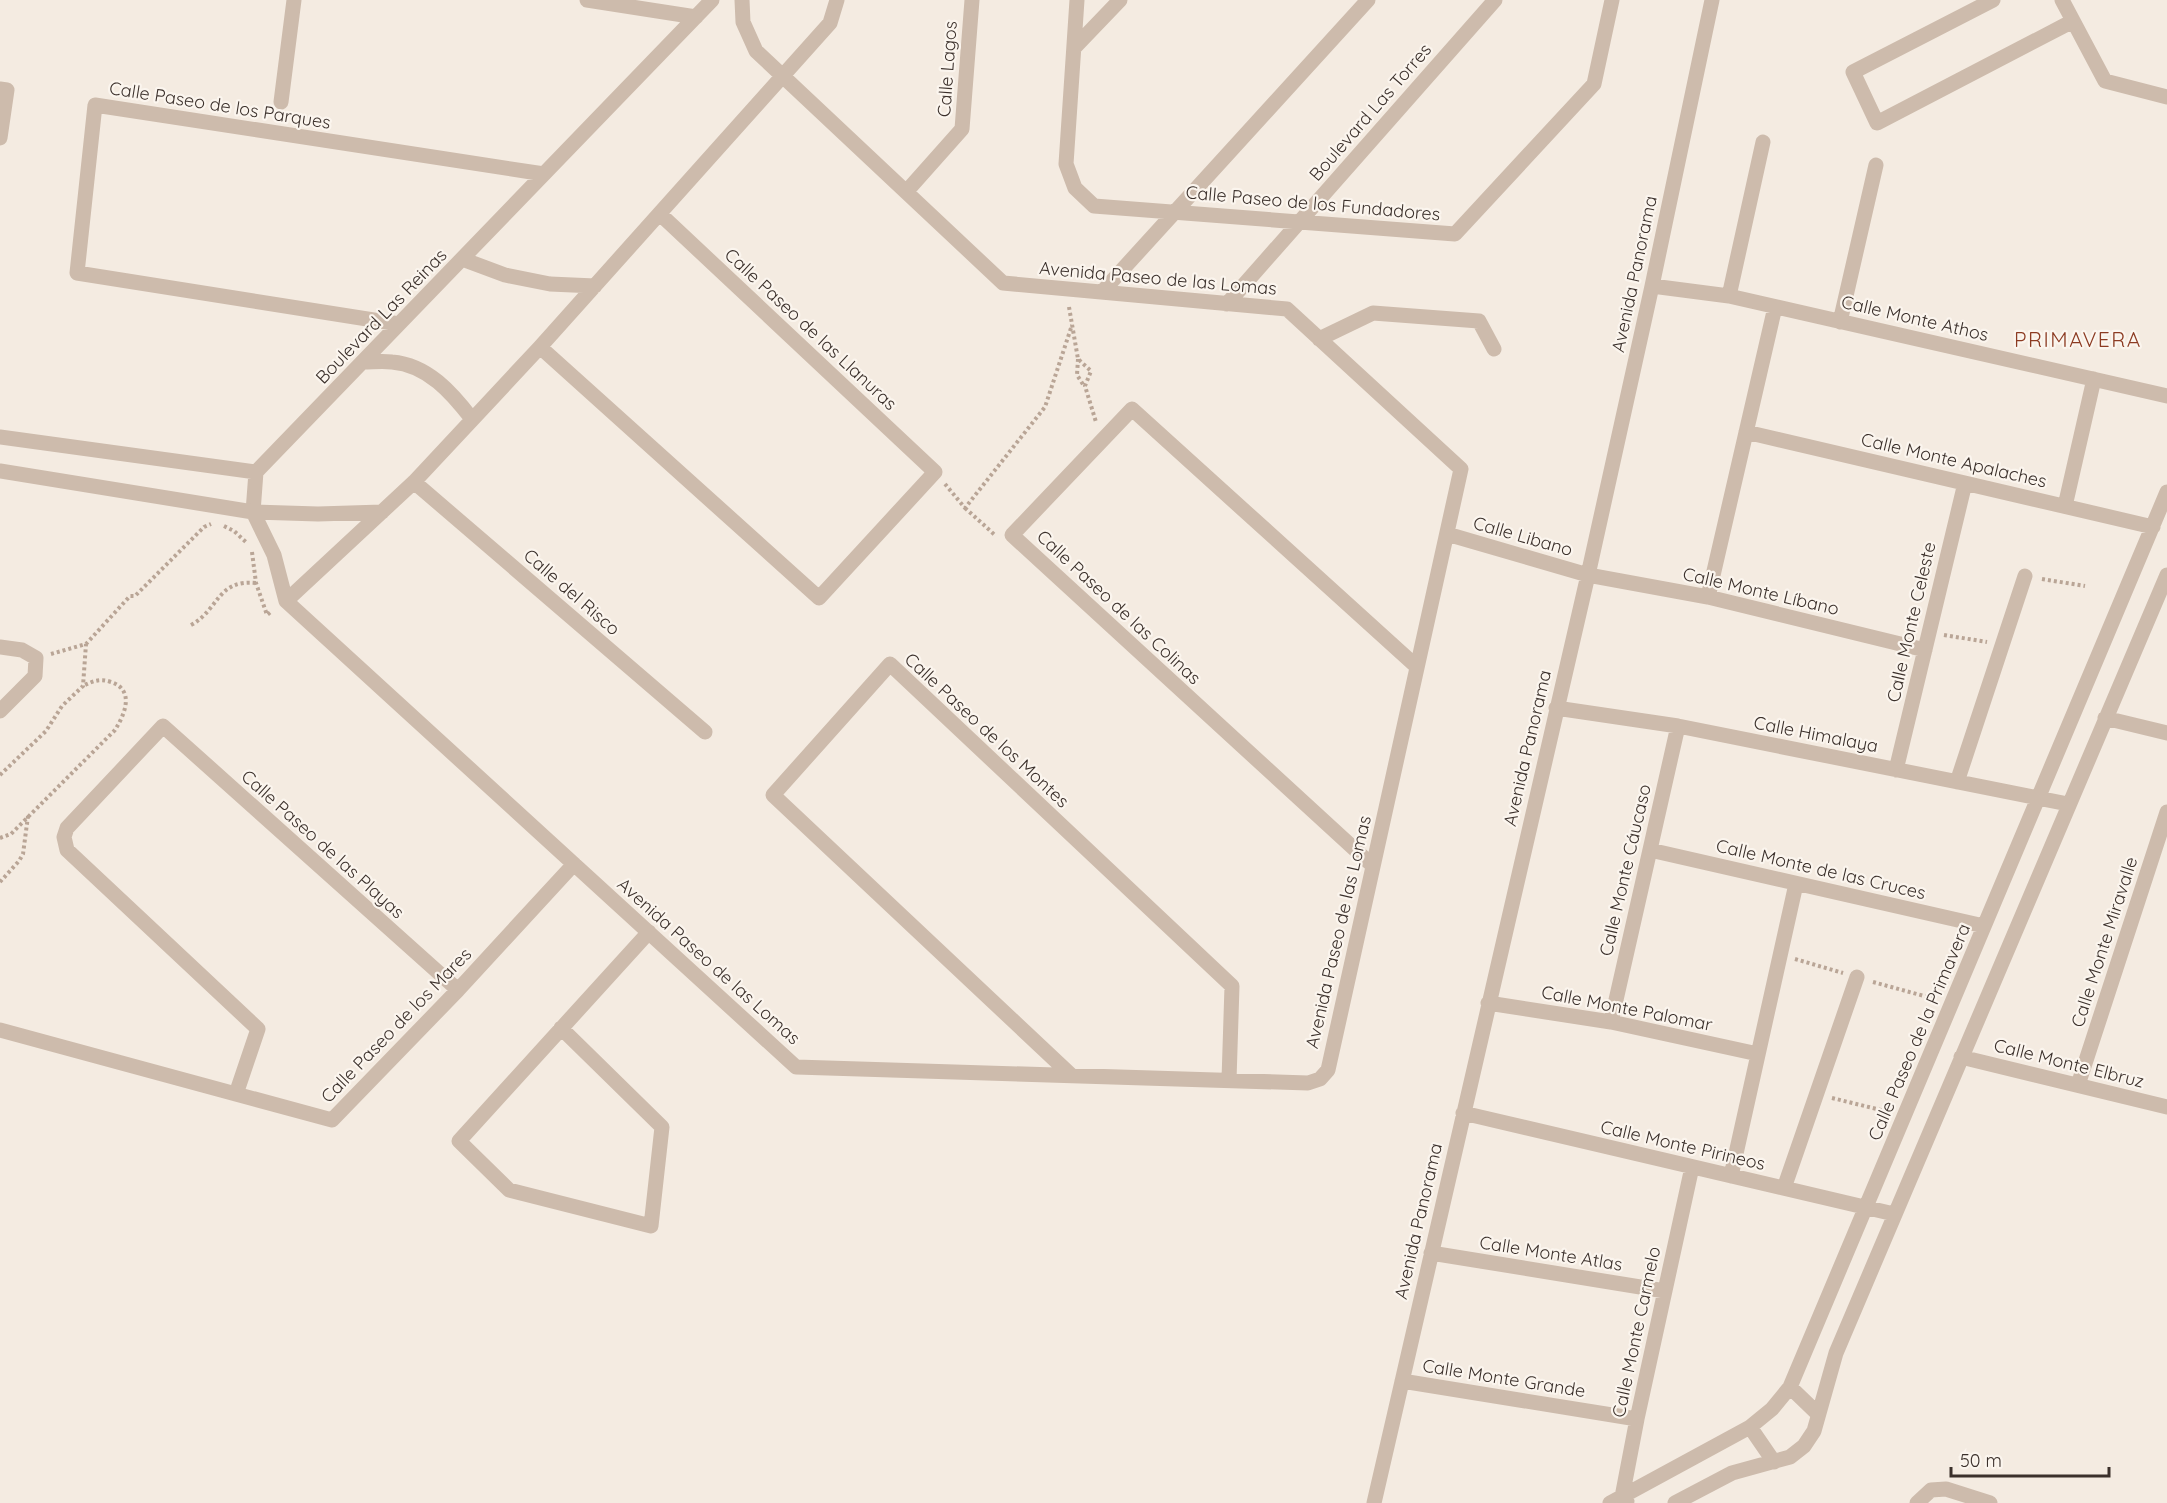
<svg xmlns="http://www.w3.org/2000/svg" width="2167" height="1503" font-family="Quicksand,sans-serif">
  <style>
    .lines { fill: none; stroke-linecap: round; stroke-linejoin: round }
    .path { stroke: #b9a596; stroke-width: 4; stroke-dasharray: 3 3; stroke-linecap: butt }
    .street { stroke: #cdbbac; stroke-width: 15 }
    .labels { text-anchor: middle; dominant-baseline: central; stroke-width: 4.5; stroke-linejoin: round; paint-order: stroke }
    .street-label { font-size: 18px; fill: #3b302b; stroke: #fbf5ee }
    .quarter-label { font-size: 21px; letter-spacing: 1.5px; fill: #8c3b22; stroke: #fbf5ee }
  </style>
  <rect width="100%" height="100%" fill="#f4ebe1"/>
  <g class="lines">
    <path class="path" d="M1069,307L1078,359L1091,371L1085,386L1096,422
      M1078,359L1077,375L1084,386
      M945,484L965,508L1045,407L1072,325
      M965,508L996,536
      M224,526L234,531L247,543
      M252,552L256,583L267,615L272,611
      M2042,579L2085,586
      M191,625C219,610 217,579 256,583
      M1944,635L1987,642
      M51,654L86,644L130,596H135L204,527L211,524
      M0,775L46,731L62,706L83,686L86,644
      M0,838L11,834L115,730C125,714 135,690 111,682C100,678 93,681 83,686
      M0,882L19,861L23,854L28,816
      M1795,959L1843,973
      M1873,982L1935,999
      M1832,1098L1889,1112"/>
    <path class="street" d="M587,0L696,17
      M1077,0L1066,164L1075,188L1094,206L1455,234L1594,84L1612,0
      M1993,0L1853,72L1877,123L2073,21
      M2062,0L2105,81L2167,97
      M1074,48L1120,0
      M0,89L7,90L0,138
      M281,102L294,0
      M906,192L962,129L972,0
      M462,259L505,275L550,284L595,286
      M1652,286L1729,296L2167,396
      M1102,292L1368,0
      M1729,296L1763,142
      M1227,304L1495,0
      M1840,322L1876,165
      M399,324L77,273L95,105L544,174
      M1319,339L1373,313L1479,321L1494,349
      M540,347L819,598L935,472L660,214
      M363,362C373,362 383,361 392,362C428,365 452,393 472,419
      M1746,432L2153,527
      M0,437L256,472
      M0,471L253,512L318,514L382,512
      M256,472L253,512L274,555L286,601L796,1067L1308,1083L1320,1079L1328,1070L1461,469L1287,309L1003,283L756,51L743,22L742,0
      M256,472L712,0
      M414,482L705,732
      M2065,506L2094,379
      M1447,534L1588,575L1708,597L1925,650
      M1708,597L1775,307
      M286,601L414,482L540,347L830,23L837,0
      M0,647L22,650L36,658L35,676L0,711
      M1556,708L1678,726L2068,804
      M2105,718L2167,733
      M1896,770L1965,483
      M1957,782L2025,576
      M1650,850L1984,926
      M1373,866L1012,535L1132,409L1417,667
      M1488,1003L1611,1022L1758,1054
      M1611,1022L1678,726
      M561,1028L662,1127L651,1226L509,1190L459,1141L649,932
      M0,1030L332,1120L458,990L574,864
      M1961,1057L2167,1107
      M1072,1076L773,795L890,664L1232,986L1229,1080
      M2078,1085L2167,812
      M236,1094L258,1029L67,850L64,837L67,828L163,726L458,990
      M1463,1113L1894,1214
      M1731,1176L1796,884
      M1784,1188L1857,977
      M1431,1253L1665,1291
      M1402,1381L1637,1419
      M1790,1387L1818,1414
      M1750,1427L1774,1462
      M1627,1501L1622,1497L1637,1419L1692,1167
      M1374,1503L1588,575L1652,286L1712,0
      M1610,1503L1750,1427L1772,1409L1790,1387L2167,492
      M1675,1503L1732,1473L1790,1457L1804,1446L1814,1431L1836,1353L2167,575
      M1917,1503L1931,1490L1946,1489L1990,1503"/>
  </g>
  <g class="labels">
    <g class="street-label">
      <text transform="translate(947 69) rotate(-86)">Calle Lagos</text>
      <text transform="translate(220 105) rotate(9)">Calle Paseo de los Parques</text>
      <text transform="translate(1370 112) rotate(-49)">Boulevard Las Torres</text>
      <text transform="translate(1313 203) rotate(5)">Calle Paseo de los Fundadores</text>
      <text transform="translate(1634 274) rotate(-78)">Avenida Panorama</text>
      <text transform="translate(1158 278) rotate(5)">Avenida Paseo de las Lomas</text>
      <text transform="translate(381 316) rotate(-46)">Boulevard Las Reinas</text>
      <text transform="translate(1915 318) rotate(13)">Calle Monte Athos</text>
      <text transform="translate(811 329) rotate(43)">Calle Paseo de las Llanuras</text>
      <text transform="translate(1954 460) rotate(13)">Calle Monte Apalaches</text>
      <text transform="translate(1523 536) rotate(16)">Calle Libano</text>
      <text transform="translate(1761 591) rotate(13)">Calle Monte Líbano</text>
      <text transform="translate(572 592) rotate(41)">Calle del Risco</text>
      <text transform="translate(1119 607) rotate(43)">Calle Paseo de las Colinas</text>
      <text transform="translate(1911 622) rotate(-77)">Calle Monte Celeste</text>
      <text transform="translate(987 730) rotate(43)">Calle Paseo de los Montes</text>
      <text transform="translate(1816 734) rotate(11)">Calle Himalaya</text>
      <text transform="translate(1527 748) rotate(-77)">Avenida Panorama</text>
      <text transform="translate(323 844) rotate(42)">Calle Paseo de las Playas</text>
      <text transform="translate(1821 869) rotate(13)">Calle Monte de las Cruces</text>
      <text transform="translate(1625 870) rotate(-77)">Calle Monte Cáucaso</text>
      <text transform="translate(1338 932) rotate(-77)">Avenida Paseo de las Lomas</text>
      <text transform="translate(2104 942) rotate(-72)">Calle Monte Miravalle</text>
      <text transform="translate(709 961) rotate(42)">Avenida Paseo de las Lomas</text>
      <text transform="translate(1627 1008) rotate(11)">Calle Monte Palomar</text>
      <text transform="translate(396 1025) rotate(-46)">Calle Paseo de los Mares</text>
      <text transform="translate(1919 1032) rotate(-67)">Calle Paseo de la Primavera</text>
      <text transform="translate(2069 1063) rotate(14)">Calle Monte Elbruz</text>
      <text transform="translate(1683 1145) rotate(13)">Calle Monte Pirineos</text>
      <text transform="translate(1418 1221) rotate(-77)">Avenida Panorama</text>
      <text transform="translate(1551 1253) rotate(9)">Calle Monte Atlas</text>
      <text transform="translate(1636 1332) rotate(-78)">Calle Monte Carmelo</text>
      <text transform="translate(1504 1378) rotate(9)">Calle Monte Grande</text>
    </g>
    <g class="quarter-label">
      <text x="2078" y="339">PRIMAVERA</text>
    </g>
  </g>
  <path d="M1951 1467v9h158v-9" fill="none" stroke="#3b302b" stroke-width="3"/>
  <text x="1960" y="1467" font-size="18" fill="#3b302b" stroke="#fbf5ee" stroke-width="4.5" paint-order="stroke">50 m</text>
</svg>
